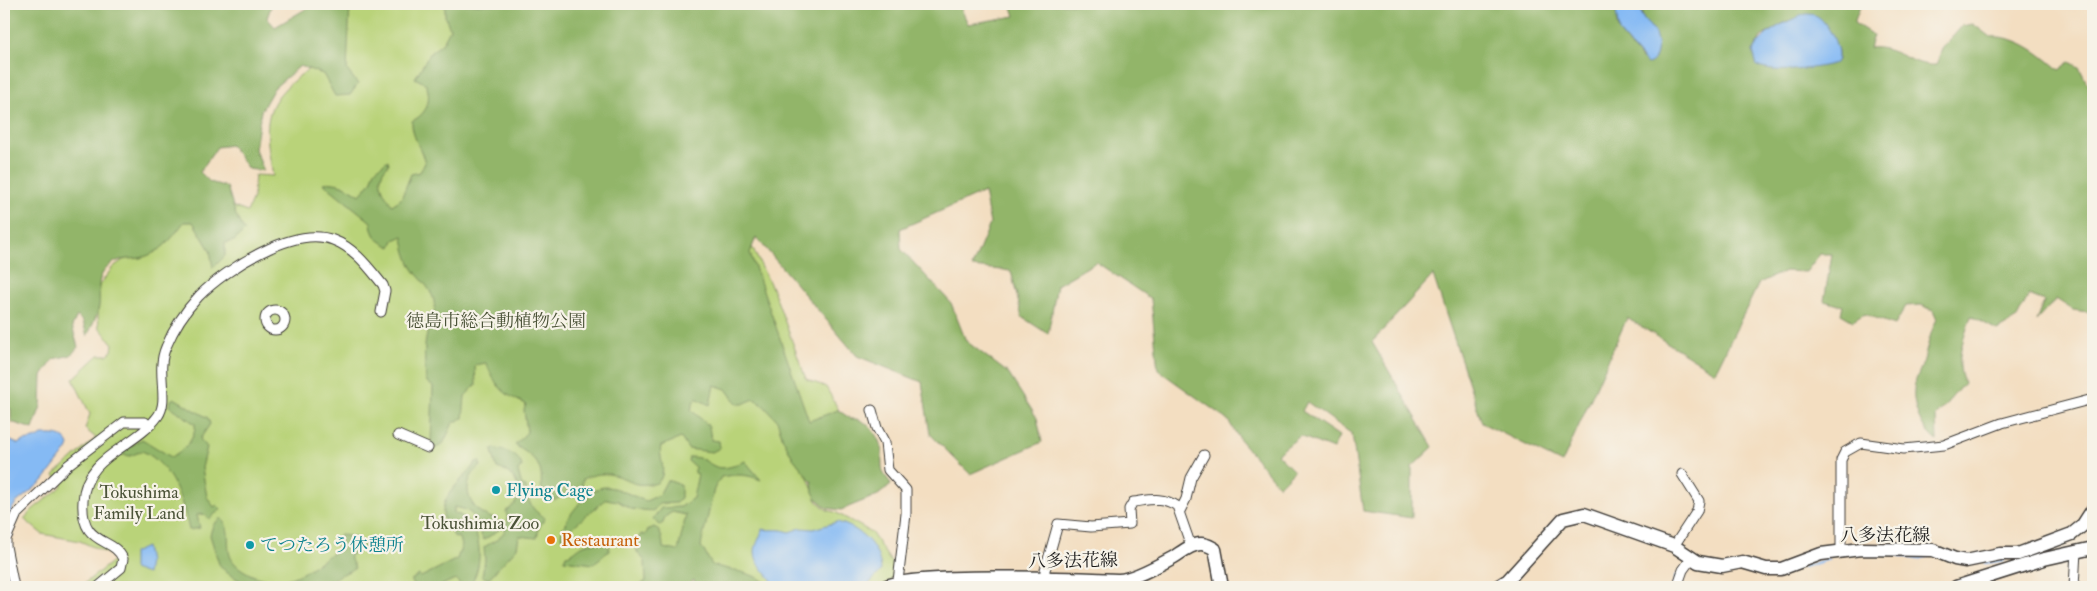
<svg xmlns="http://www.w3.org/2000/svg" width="2097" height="591" font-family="'IM FELL Double Pica','Noto Serif JP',serif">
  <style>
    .green { fill: #b9d379; stroke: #6a784a }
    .forest { fill: #92b569; stroke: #576842; fill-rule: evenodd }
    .water { fill: #85baf4; stroke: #506b88 }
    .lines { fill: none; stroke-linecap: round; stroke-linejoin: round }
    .stream { stroke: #85baf4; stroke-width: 2.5 }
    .street-casing { stroke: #3c3935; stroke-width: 11 }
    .secondary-casing { stroke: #3c3935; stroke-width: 15 }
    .street { stroke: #fff; stroke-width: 9 }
    .secondary { stroke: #fff; stroke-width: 12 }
    .culture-dot { fill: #0f9aa8; stroke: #f7f3e8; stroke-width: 2 }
    .food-dot { fill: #e8710a; stroke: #f7f3e8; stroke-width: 2 }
    .labels { text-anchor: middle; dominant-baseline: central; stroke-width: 4.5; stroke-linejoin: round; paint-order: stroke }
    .park-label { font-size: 18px; fill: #4b5338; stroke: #f7f3e8 }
    .culture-label { font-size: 18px; fill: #0d838f; stroke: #f7f3e8; text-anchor: start }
    .street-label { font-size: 18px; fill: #1c1c1c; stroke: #f7f3e8 }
    .food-label { font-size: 18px; fill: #c56008; stroke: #f7f3e8; text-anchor: start }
  </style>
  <rect width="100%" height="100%" fill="#f7f3e8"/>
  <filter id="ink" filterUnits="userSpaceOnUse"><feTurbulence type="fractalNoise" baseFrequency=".02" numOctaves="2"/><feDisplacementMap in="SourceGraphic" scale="10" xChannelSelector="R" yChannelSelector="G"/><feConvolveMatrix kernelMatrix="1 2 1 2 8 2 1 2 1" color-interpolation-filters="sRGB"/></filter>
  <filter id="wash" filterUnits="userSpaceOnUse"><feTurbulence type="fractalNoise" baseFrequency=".0096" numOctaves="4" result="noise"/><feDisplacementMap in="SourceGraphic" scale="20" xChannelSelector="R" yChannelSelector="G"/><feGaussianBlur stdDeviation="1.12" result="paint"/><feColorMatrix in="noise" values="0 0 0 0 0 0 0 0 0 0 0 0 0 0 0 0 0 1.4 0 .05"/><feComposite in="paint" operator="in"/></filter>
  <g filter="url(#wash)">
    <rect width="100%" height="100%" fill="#f3dec1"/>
    <path class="green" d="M324,4H780L764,235L749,241L774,292L806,379L826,387L846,423L807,475L817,501L827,510L835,512L871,532L895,568L896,578L881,587H763L693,576L688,587H80L114,560L113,556L80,541L42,534L24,519L32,510L60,488L62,485L54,475L96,438L85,429L90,414L73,379L99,355H107L112,351L113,344L99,327L98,316L99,286L113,267L123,260L134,257L176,215L223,203L247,212L253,198L255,175L273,176C261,114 265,98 319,62Z"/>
    <path class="forest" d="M4,4H272L267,18L275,27L309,7L308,4H350L347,70L358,84L350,95L335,96L323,74L300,66L274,88L261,111L255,149L264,171L248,169L231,145L217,147L200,172L210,182L227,187C233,203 234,217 245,231L234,241L225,243V256L213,268L210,250L193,222H184C172,238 162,253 140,258C128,260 118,257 108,267C94,280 101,291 99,306C97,317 92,326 87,336L83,322L77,316L72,326L78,347L71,355L54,359L42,376L41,406L33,429L11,422V409L4,407Z
      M445,4H959L968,24L1015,16L1011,4H1623L1617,12C1618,17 1617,20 1617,25C1620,39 1635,48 1641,59L1653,29L1644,22L1640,4H1861L1854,23L1873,35L1869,48C1895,45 1912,67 1936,65L1942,49L1962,26L1973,24L1990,37C2017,35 2040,53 2059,70L2070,62L2079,67L2087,83H2093V315L2088,312L2073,310L2056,299L2036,321L2044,301L2029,295L2017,318L1997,330L1971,316C1964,339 1954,359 1964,383L1936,416L1937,441C1923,432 1912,407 1914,390C1914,380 1921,370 1924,360C1928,345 1930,333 1937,319L1933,310L1921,305L1906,306L1895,325L1864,314L1853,321L1841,314L1843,306L1824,301L1832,254H1820L1806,272L1785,271L1759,283L1715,372L1627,318L1562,463L1482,423L1433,275L1372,342L1433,447L1412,467V518L1363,511L1352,434L1307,402L1302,411L1339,436L1333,449L1300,436L1277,454L1294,471L1279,486L1240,440L1228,420L1158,370L1151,299L1096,262L1057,285L1048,334L1022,317L1011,271L972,267L990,224L984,192L900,229L901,249L951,303L966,341L1008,373L1037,418L1042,442L970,474L930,434L922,382L857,356L756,237L750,253L809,421L838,410L851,419C867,417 880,437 882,452C882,459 881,465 883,472C885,477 889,479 891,485L878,495L841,510L827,508L817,499L813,492L812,482L793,458L783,439L777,420L763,405L754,399L743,404H737L726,389L714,385L710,405L695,398L691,410L709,426L711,440L719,441L720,448L712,452L688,449L681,438L661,446C658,456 667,469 660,480C657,484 654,484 650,484C630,486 634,481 617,476C607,472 592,474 583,479L582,487L573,496H563L555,500C533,492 546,483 539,467C535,457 524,451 515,445L527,432L524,410L526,404C502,394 496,386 486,363L475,365L476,385L465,396L463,418L453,423L443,444L436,448L431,444L433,387L426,381C425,365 423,350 427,334C429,323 437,314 434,301C431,288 420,279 413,269C407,258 404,247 403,236L394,240L391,247C378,241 372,237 371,222L323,183C338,181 348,187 360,195L371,182L375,170L388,160L389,164C374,178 382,190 392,205L401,199L411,174L420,172L425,163C421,148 411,135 412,121C427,114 432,100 426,84L415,78L431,52L442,44L450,29L445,16ZM1787,21L1834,41L1838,51V60L1753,51L1761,37Z
      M174,398L208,418L210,424L200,439L207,447L202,468L207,497L214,507L217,505L221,509L209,519L204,514L197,515L200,528L189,530C183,502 171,463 142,451L130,456L119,454L142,439L171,457C184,450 196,439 195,424L170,406L171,400Z
      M494,448C505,451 518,453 522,466L518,471L522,486L526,487C527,502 532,510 545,518L539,528L537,538L519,536L517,548L488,579L482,576L485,560L484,547L498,539L504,532L508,521L506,511C528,499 519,473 497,468L492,451Z
      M689,457C703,457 704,461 714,466C722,471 738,465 745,461L761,480C747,474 736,474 721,477L714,489L701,546L712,565C728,570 761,573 769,587H696L694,580L685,587H637L646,581L645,561L637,552V548L630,543L638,539L641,534L645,535L648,530L654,527C661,530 663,540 663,548L678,551L686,515L672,512L665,517L663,523L660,525L653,519L661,508L681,507L693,498L698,474L695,473V467L688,461Z
      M479,461L481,466C456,484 470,515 497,519L500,529L484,540C474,525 481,511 454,507V513C483,520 486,567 468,587L462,586L455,579L438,587H412L414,585L411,580L419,575L421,577L457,559L462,545L458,537L455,538L449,527L446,528C434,496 460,486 476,462Z
      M667,480L681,485V498L676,503L659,504L653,511L631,509L618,501L606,499L569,530L566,540L561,537C561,522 589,487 605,487C619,487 633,497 646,501L659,495Z
      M221,518C233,530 225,544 231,558C235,566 244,571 252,575C287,591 308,569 337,550L339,535C352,536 358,536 364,548L349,556L355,568L317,587H250L226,572L219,564L210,535L213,525Z
      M604,539L609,541V551L593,564L564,560L566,555C574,554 577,548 584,545C591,542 597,544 604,539Z"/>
    <path class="water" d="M1623,4H1640C1640,8 1640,12 1642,16C1644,22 1649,24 1652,29C1659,37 1661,62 1647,64L1619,32L1616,12Z
      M1806,14C1812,14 1817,15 1821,19C1830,28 1843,52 1836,63C1818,68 1774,75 1757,66L1753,51C1765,30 1785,22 1806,14Z
      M42,435C52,435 64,433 69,445L67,450L43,481L16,503L8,516L4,531V444L9,440L18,444C26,438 33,442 42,435Z
      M837,522C861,528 880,547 881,571L866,587H775C771,575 755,566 755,552C755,544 761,537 762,529C771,531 780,528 789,532L801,528L813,529Z
      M146,547L149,562L147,574L133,569V553Z"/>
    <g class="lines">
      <path class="stream" d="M2090,540L2093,539
        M1899,555L1918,559L1930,555
        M1985,563L2004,560
        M1803,567L1829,559
        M1706,569L1717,571
        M1674,586L1676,575"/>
    </g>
  </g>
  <g filter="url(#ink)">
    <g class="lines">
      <defs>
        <path id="street" d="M265 320a10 10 0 1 1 20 0a10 10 0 1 1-20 0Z
          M872,410L877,428L885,443L888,470L906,490V514L898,581
          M398,435L428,448
          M1180,511L1186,499L1191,478L1204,455
          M4,545L6,546V539L17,514L68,465L124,422H145L149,426
          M6,546L14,587
          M1674,546L1697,511L1699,501L1682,474
          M1841,551V460L1845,452L1861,443L1904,449L1944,445L2002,423L2093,399
          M98,587L121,568L123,559C114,536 80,547 83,501C85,455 135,448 158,416C170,399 155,372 166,347C173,330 186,310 199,296C226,269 294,225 333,240C355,248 369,268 383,285L385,291L381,312
          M1045,587V570L1058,524L1091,527L1130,524L1129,509L1133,502C1150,500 1161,496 1177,506L1191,546
          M1677,587L1683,570L1691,559
          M2074,587L2076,551"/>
        <path id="secondary" d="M885,587C907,573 1082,578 1117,580C1131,581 1161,564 1174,557C1182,552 1191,544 1201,544C1207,544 1211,547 1215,549L1222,587
          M1497,587L1508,580L1563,519L1584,514L1674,546L1698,562L1722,566L1742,562L1766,569H1781L1821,554L1861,549L1933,550L1955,559L1966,561L2000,554H2018L2072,534L2082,526L2093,509
          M1956,587L2044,559L2093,548"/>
      </defs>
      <use href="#street" class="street-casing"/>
      <use href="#secondary" class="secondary-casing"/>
      <use href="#street" class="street"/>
      <use href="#secondary" class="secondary"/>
    </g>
  </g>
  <g class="culture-dot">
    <circle cx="496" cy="490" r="5"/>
    <circle cx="250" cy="545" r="5"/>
  </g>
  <circle class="food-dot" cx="551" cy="540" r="5"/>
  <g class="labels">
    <g class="park-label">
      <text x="496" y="321">徳島市総合動植物公園</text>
      <text x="139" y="492">Tokushima<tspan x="139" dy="21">Family Land</tspan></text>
      <text x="480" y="523">Tokushimia Zoo</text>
    </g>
    <g class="culture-label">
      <text x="506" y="490">Flying Cage</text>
      <text x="260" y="545">てつたろう休憩所</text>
    </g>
    <g class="street-label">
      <text x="1885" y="535">八多法花線</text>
      <text transform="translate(1073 561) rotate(-1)">八多法花線</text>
    </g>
    <g class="food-label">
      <text x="561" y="540">Restaurant</text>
    </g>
  </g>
  <rect width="2097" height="591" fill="none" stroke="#f7f3e8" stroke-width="20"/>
</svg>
